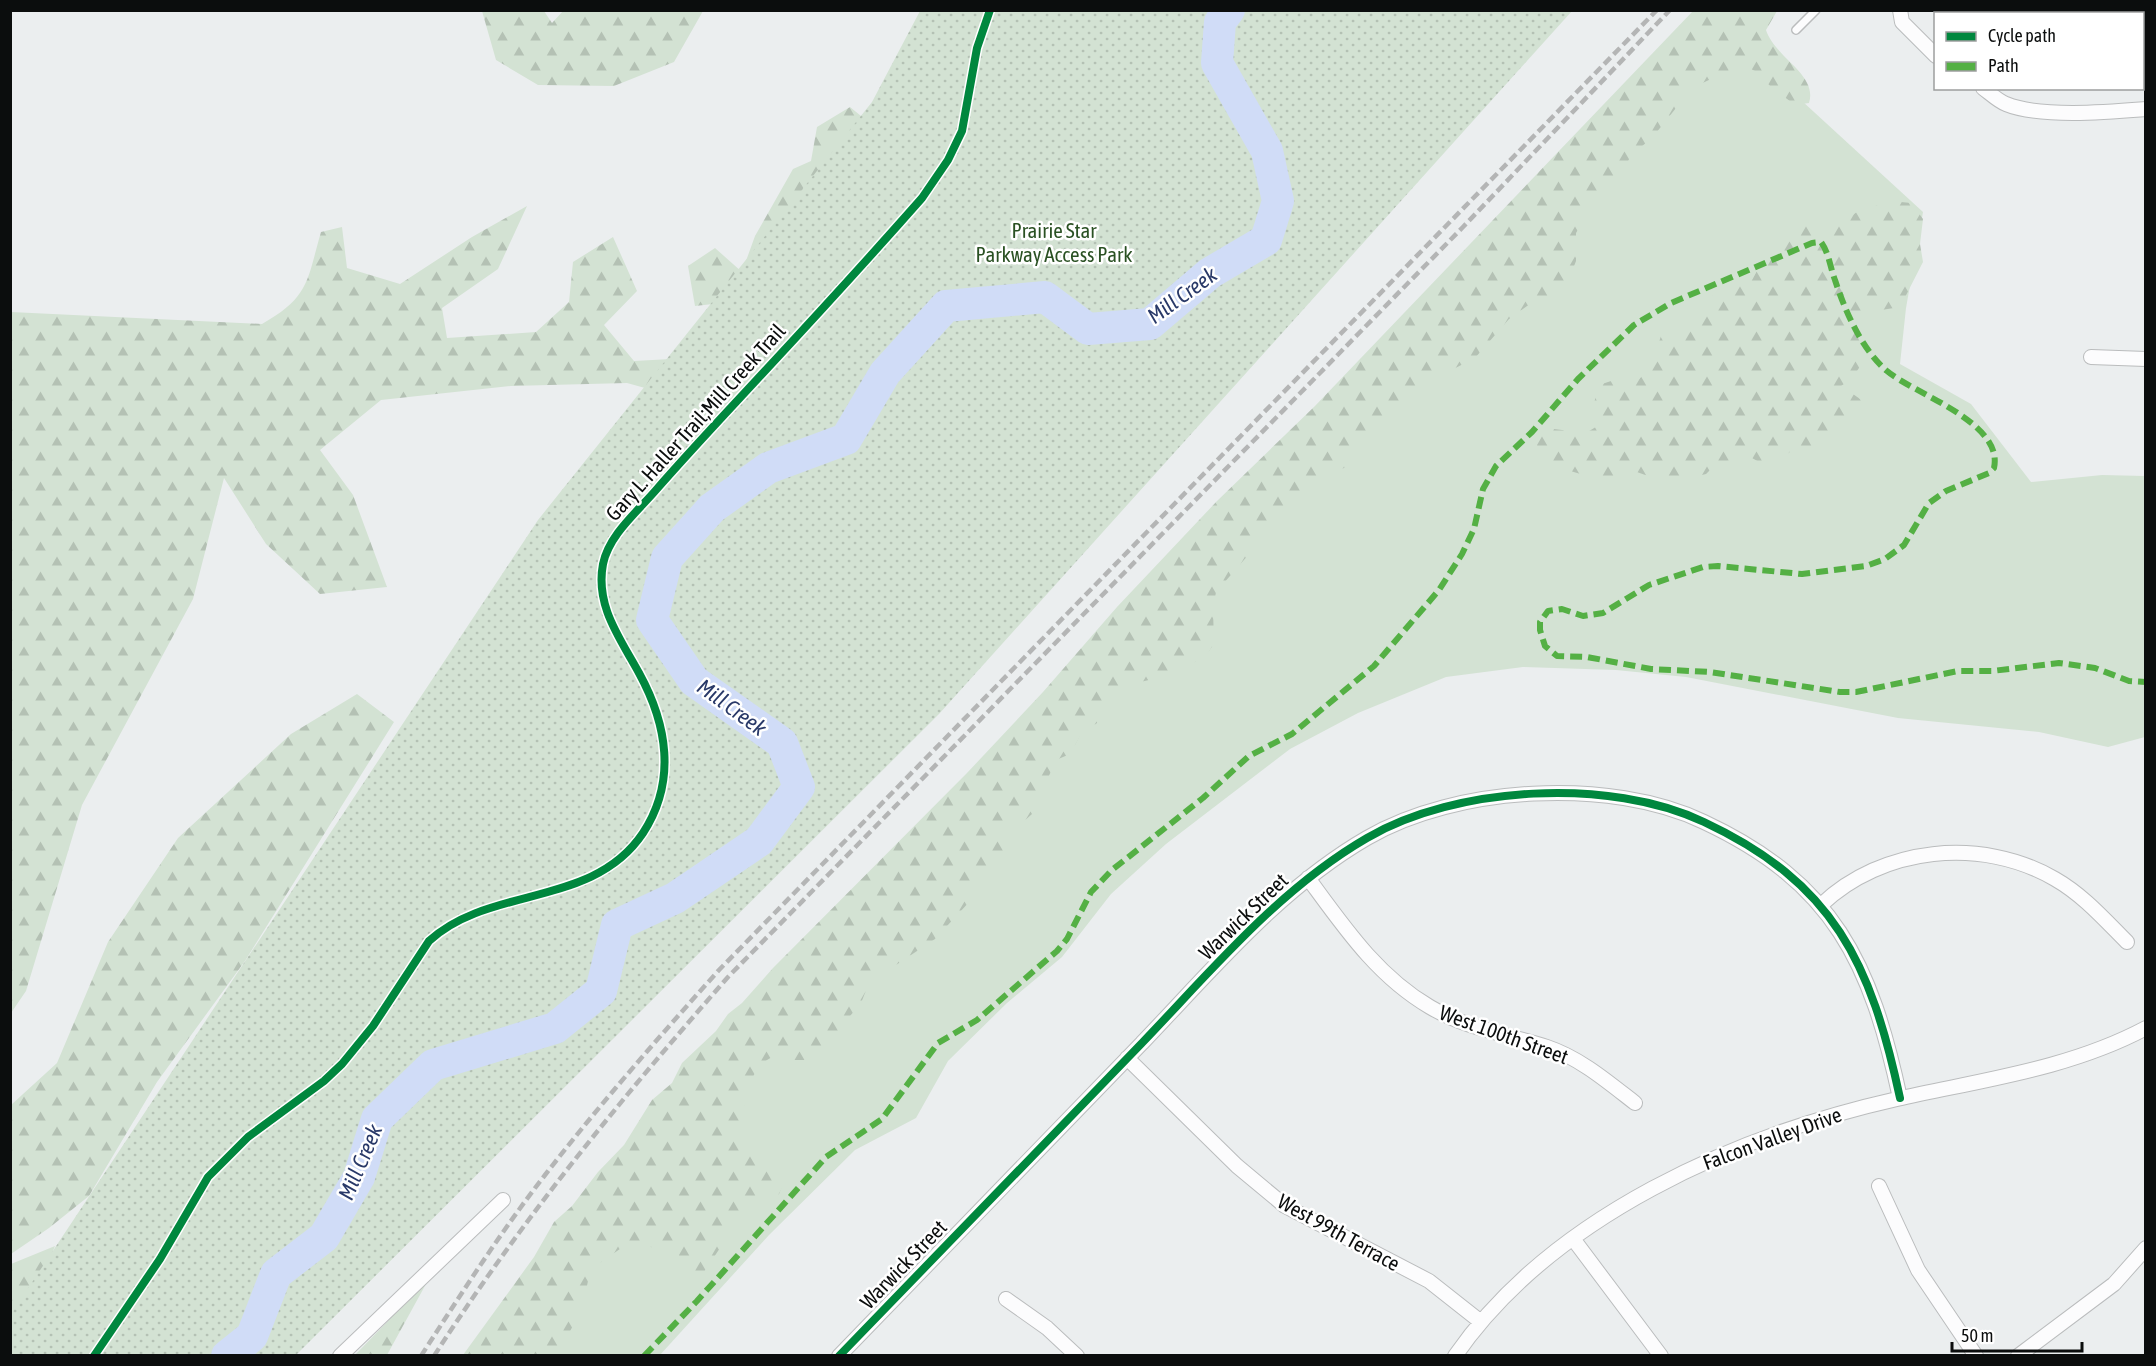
<svg xmlns="http://www.w3.org/2000/svg" width="2156" height="1366" font-family="'Asap Condensed',sans-serif">
  <style>
    .grass { fill: #d3e2d3 }
    .forest { fill: url(#forest-firs) }
    .park { fill: url(#park-dots) }
    .lines { fill: none; stroke-linecap: round; stroke-linejoin: round }
    .river { stroke: #d0dcf7; stroke-width: 32 }
    .lane-casing { stroke: #babcbd; stroke-width: 10 }
    .street-casing { stroke: #babcbd; stroke-width: 16 }
    .lane { stroke: #fcfcfd; stroke-width: 7 }
    .street { stroke: #fcfcfd; stroke-width: 14 }
    .rail { stroke: #b4b5b5; stroke-width: 4.5; stroke-dasharray: 9 4.5; stroke-linecap: butt }
    .quiet { stroke: #54b044; stroke-width: 6; stroke-dasharray: 12 6; stroke-linecap: butt }
    .cycleway-casing { stroke: #fff; stroke-width: 11 }
    .cycleway { stroke: #00873e; stroke-width: 8 }
    .labels { text-anchor: middle; dominant-baseline: central; stroke-width: 5; stroke-linejoin: round; paint-order: stroke }
    .park-label { font-size: 21px; fill: #2a5123; stroke: #fff }
    .street-label { font-size: 21px; fill: #0b0d0d; stroke: #fff }
    .water-label { font-size: 22px; font-style: italic; fill: #293968; stroke: #fff }
  </style>
  <defs>
    <pattern id="forest-firs" width="22" height="20" patternUnits="userSpaceOnUse" patternTransform="scale(1.5)"><rect width="22" height="20" fill="#d3e2d3"/><path d="M5 1l3.5 6h-7zM16 11l3.5 6h-7z" fill="#b4c1b4"/></pattern>
    <pattern id="park-dots" width="8" height="8" patternUnits="userSpaceOnUse" patternTransform="scale(1.5)"><rect width="8" height="8" fill="#d3e2d3"/><path d="M2 2h.1M6 6h.1" fill="none" stroke="#b4c1b4" stroke-width="1.8" stroke-linecap="round"/></pattern>
  </defs>
  <rect width="100%" height="100%" fill="#ebeeef"/>
  <path class="grass" d="M1717,23L1923,212L1906,308L1900,364L1971,404L2031,482L2102,475L2145,476V737L2108,747L2039,732L1898,718L1686,677L1616,670L1523,667L1446,677L1358,713L1290,749L1166,844L1111,894L1062,957L1007,1003L948,1061L916,1118L855,1150L769,1235L660,1355L480,1356Z"/>
  <path class="forest" d="M482,11H544L552,23L563,11H703L674,62L614,86L538,85L496,60Z
    M944,11H951L972,28L956,49L949,85L963,116L934,151L884,225L748,362L692,401L627,383L511,386L381,400L320,450L353,495L387,587L320,594L266,544L224,478L193,599L82,805L26,991L11,1013V312L262,324C310,297 307,280 321,232L342,227L347,268L400,284L472,237L527,206L498,269L442,308L447,338L536,332L569,302L573,262L613,237L637,291L604,325L634,361L726,356L740,301L695,306L688,266L715,248L742,272L755,236L793,169L811,161L817,127L850,107L877,129L926,86L934,45Z
    M1693,11H1777L1766,30C1775,58 1818,74 1809,103L1795,105L1769,85L1761,74L1747,67L1730,70L1692,88L1652,138L1631,155L1614,190L1593,207L1582,223L1576,233V261L1569,279L1556,299L1537,300L1527,306L1509,319L1475,358L1424,384L1379,430L1364,435C1356,451 1355,465 1336,472C1330,474 1324,474 1317,476L1216,592L1213,609L1214,644L1206,655L1187,667L1166,676L1136,683L1122,690L1096,724L1084,728L1070,754L1056,760L1032,814L1023,822L1002,831L1001,839L1010,856L1005,867L978,875L971,900L935,939L869,983L861,1003L845,1022L841,1036L826,1051L804,1060H792L783,1054C746,1059 743,1108 741,1139L756,1157L782,1172L783,1184L779,1194L746,1209L704,1272L694,1276L686,1272L678,1253L666,1249L627,1244L590,1270C584,1306 576,1326 554,1355H463L534,1257L554,1222L572,1206L598,1172L624,1145L652,1100L672,1083L682,1063L716,1031L728,1014L742,1003L773,968L967,773L1043,692L1117,607L1217,501L1315,406Z
    M1901,202L1911,203L1923,219L1920,244L1923,262L1900,307L1875,311L1853,328L1866,354C1860,369 1852,380 1838,388L1853,394L1867,404L1840,433L1825,434L1815,449L1791,451L1770,468L1752,458L1718,462L1706,474L1668,483L1634,471L1611,483L1567,470L1543,459L1536,443L1546,428L1586,433L1599,425L1594,403L1599,385L1629,375L1632,387L1651,366L1661,336L1694,318L1714,294L1751,282C1769,249 1772,240 1808,225L1822,237L1830,223L1845,221L1862,208Z
    M357,694L394,722L245,961L157,1082L89,1196L49,1228L11,1254V1105L57,1063L108,942L178,838L291,734Z
    M55,1246L11,1356V1264Z
    M443,1253L387,1355L354,1356L388,1321Z"/>
  <path class="park" d="M920,11H1572L939,714L296,1355H11V1314L538,520L872,102Z"/>
  <g class="lines">
    <path class="river" d="M227,1356L252,1336L276,1274L324,1237L359,1177L377,1119L433,1065L555,1028L601,991L617,925L675,898L759,841L799,787L782,743L694,681L652,620L667,558L712,508L768,468L846,439L885,373L946,306L1045,297L1088,329L1150,324L1210,273L1266,240L1278,201L1267,151L1217,63L1220,22L1229,10"/>
    <defs>
      <path id="lane" d="M1796,30L1816,10"/>
      <path id="street" d="M1900,10L1902,22L1936,56
        M2003,10L2008,14
        M2142,59L2146,58
        M1983,88C1990,93 1998,101 2006,104C2040,118 2109,112 2146,109
        M2091,357L2146,359
        M1308,878C1344,927 1377,976 1430,1007C1467,1029 1507,1034 1547,1047C1580,1058 1608,1082 1635,1103
        M1821,905C1882,847 1981,836 2055,879C2083,895 2104,919 2127,942
        M1127,1058L1237,1166L1285,1206L1429,1281L1481,1322
        M1879,1186L1918,1270L1976,1356
        M1574,1240L1661,1356
        M1006,1299L1047,1328L1077,1356
        M340,1356L503,1200
        M839,1356C940,1251 1041,1147 1142,1043C1212,970 1279,889 1367,838C1456,786 1610,777 1704,822C1834,883 1871,963 1900,1098
        M1455,1356C1552,1216 1737,1135 1897,1099C1981,1080 2069,1069 2146,1028
        M2018,1356L2114,1284L2146,1248"/>
    </defs>
    <use href="#lane" class="lane-casing"/>
    <use href="#street" class="street-casing"/>
    <use href="#lane" class="lane"/>
    <use href="#street" class="street"/>
    <path class="rail" d="M421,1356C461,1294 500,1233 545,1175C600,1104 659,1037 719,970L1657,10
      M434,1356C523,1218 620,1100 728,977L1463,227L1670,10"/>
    <path class="quiet" d="M644,1356L697,1301L826,1157L882,1119L938,1043L977,1020L1057,951L1067,939L1091,892L1112,870L1203,798L1249,756L1292,734L1374,666L1439,590L1462,554L1474,529L1483,489L1496,466L1532,432L1578,379L1634,325L1671,303L1812,243L1821,242C1829,253 1830,267 1835,280C1845,311 1862,350 1887,371C1914,394 2004,422 1994,468L1989,473L1946,491L1929,503L1904,545L1885,559L1866,566L1802,574L1718,566L1703,567L1649,585L1603,613L1583,616L1562,609L1548,611L1540,622V630L1545,646L1557,656L1587,657L1651,669L1710,672L1840,692H1856L1958,671H1992L2059,663L2095,668L2129,681L2146,682"/>
    <defs>
      <path id="cycleway" d="M94,1356L160,1259L208,1177L248,1137L324,1081L342,1064L373,1026L429,941C490,885 593,908 643,833C677,781 667,724 639,673C620,638 595,606 603,564C609,535 637,512 656,490C691,450 727,412 763,373C817,315 870,257 922,198L948,160L962,131L977,48L990,10
        M839,1356C940,1251 1041,1147 1142,1043C1212,970 1279,889 1367,838C1456,786 1610,777 1704,822C1834,883 1871,963 1900,1098"/>
    </defs>
    <use href="#cycleway" class="cycleway-casing"/>
    <use href="#cycleway" class="cycleway"/>
  </g>
  <g class="labels">
    <g class="park-label">
      <text x="1054" y="230">Prairie Star<tspan x="1054" dy="24">Parkway Access Park</tspan></text>
    </g>
    <g class="street-label">
      <text transform="translate(695 422) rotate(-48)">Gary L. Haller Trail;Mill Creek Trail</text>
      <text transform="translate(1243 916) rotate(-44)">Warwick Street</text>
      <text transform="translate(1504 1034) rotate(20)">West 100th Street</text>
      <text transform="translate(1772 1138) rotate(-20)">Falcon Valley Drive</text>
      <text transform="translate(1339 1232) rotate(29)">West 99th Terrace</text>
      <text transform="translate(903 1264) rotate(-46)">Warwick Street</text>
    </g>
    <g class="water-label">
      <text transform="translate(1182 295) rotate(-36)">Mill Creek</text>
      <text transform="translate(732 707) rotate(36)">Mill Creek</text>
      <text transform="translate(360 1162) rotate(-67)">Mill Creek</text>
    </g>
  </g>
  <rect width="2156" height="1366" fill="none" stroke="#0b0d0d" stroke-width="24"/>
  <rect x="1934" y="12" width="210" height="78" fill="#ffffff" stroke="#9d9e9e" stroke-width="1.5"/>
  <rect x="1946" y="32" width="30" height="9" fill="#00873e" stroke="#9d9e9e" stroke-width="1.5"/>
  <text x="1988" y="42" font-size="18" fill="#0b0d0d">Cycle path</text>
  <rect x="1946" y="62" width="30" height="9" fill="#54b044" stroke="#9d9e9e" stroke-width="1.5"/>
  <text x="1988" y="72" font-size="18" fill="#0b0d0d">Path</text>
  <path d="M1952 1342v9h130v-9" fill="none" stroke="#0b0d0d" stroke-width="3"/>
  <text x="1961" y="1342" font-size="18" fill="#0b0d0d" stroke="#ffffff" stroke-width="4.5" paint-order="stroke">50 m</text>
</svg>
